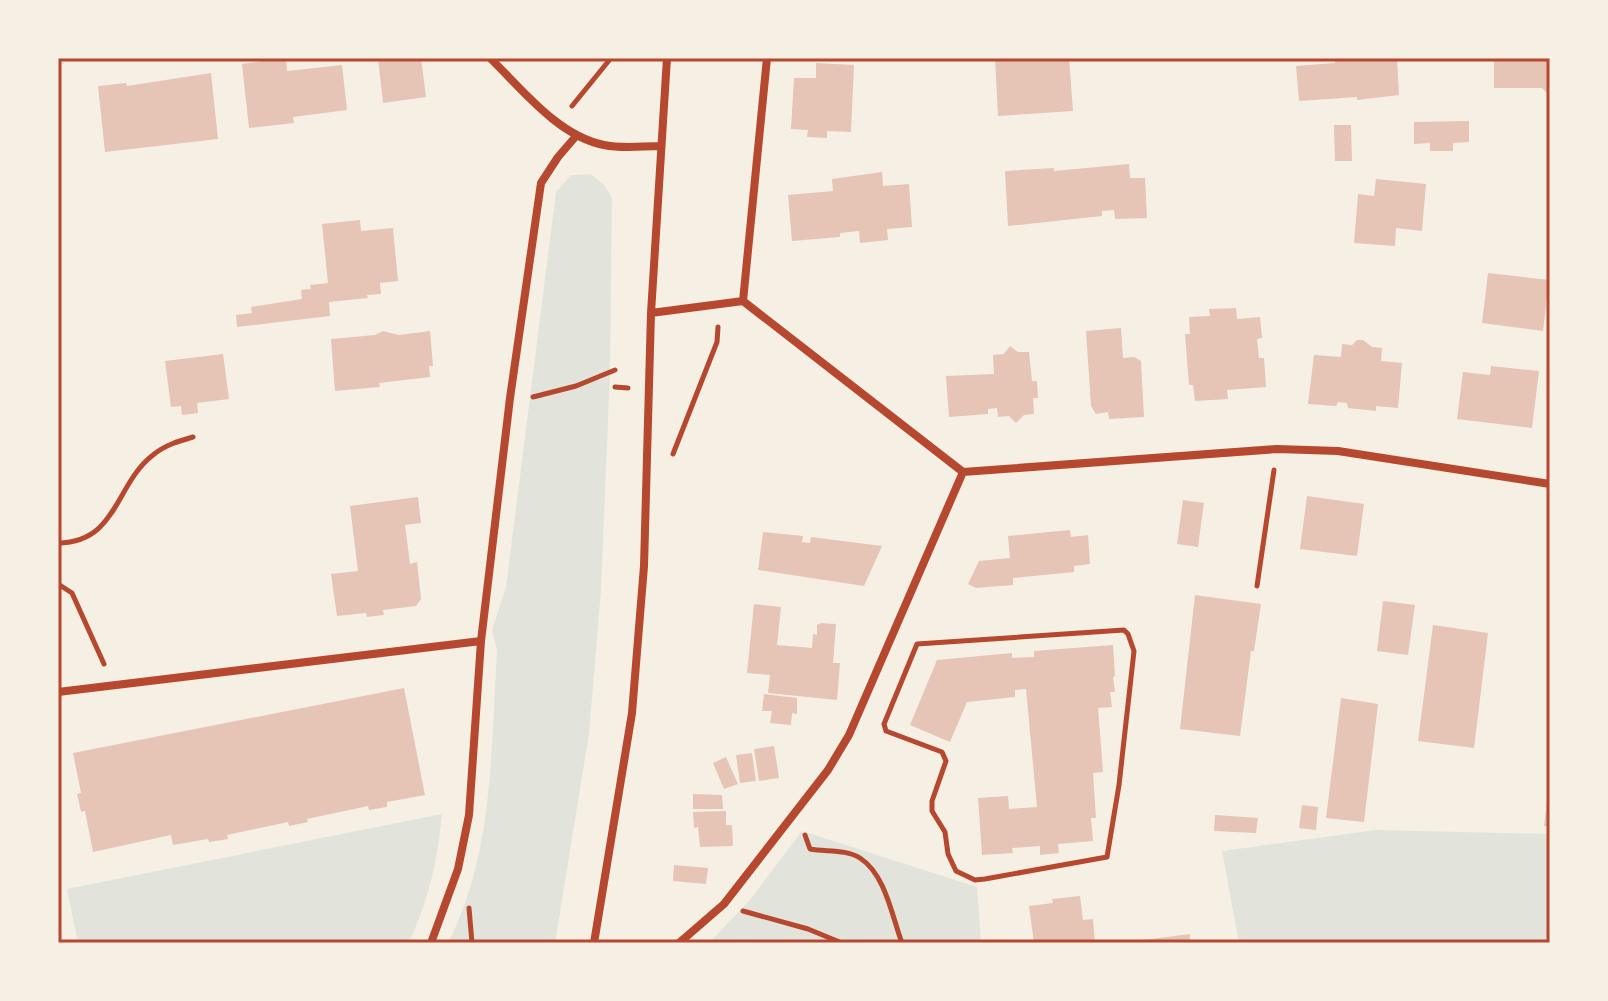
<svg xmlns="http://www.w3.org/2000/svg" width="1608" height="1001" font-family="Raleway,sans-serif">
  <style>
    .green { fill: #e2e4dc }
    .building { fill: #e6c5b7 }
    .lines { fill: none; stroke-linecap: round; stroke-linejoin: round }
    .path { stroke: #b5482f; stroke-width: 5 }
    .minor { stroke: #b5482f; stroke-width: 8 }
    .neatline { fill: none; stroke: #b5482f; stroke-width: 3 }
  </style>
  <rect width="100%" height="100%" fill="#f6efe4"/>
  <path class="green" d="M591,174L605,186L612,198L610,371L601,590L589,734L555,943H448C494,854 491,748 497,650L492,630L506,587L556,192L571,175Z
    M442,814C437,864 429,897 409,943H78L67,889Z
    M1376,830L1550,834V943H1239L1222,851Z
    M802,831L977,887L981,943H709L749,901Z"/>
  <path class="building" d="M286,58L287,71L342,65L347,110L293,117L294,123L249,128L242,64Z
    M378,58H421L426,97L383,103Z
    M995,58H1069L1073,111L998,116Z
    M1335,58H1397L1399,95L1357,100V97L1299,101L1296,66L1335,63Z
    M1494,58H1550V96L1542,88H1494Z
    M816,63L854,65L851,132L827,131V138L807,137L808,130L791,129L794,78H816Z
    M211,73L218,139L105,152L98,86L126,83L127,86Z
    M1469,121V142L1453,143V151H1430V143L1414,144V122Z
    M1334,125H1351L1352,161H1335Z
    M1129,164L1130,178H1145L1147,218L1115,219L1114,210L1102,211V216L1008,226L1005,171L1054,168V171Z
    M882,172L883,186L909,184L912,227L887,229L888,240L860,243L859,231L840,233V237L792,241L788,195L833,191L832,179Z
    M1376,179L1426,184L1422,231L1396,228L1395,246L1354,243L1358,194L1374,196Z
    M360,220L361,231L393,228L398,281L380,283L381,294L367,295L368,298L329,302L330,316L237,327L236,315L252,313L251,307L302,299L301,290L311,289L310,285L328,283L322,224Z
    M1488,273L1549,280L1543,331L1482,323Z
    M1236,308L1237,319L1260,317L1262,338L1257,339L1259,358H1264L1266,387L1227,390L1228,399L1195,401L1193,385H1189L1185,334H1190L1189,317L1210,316L1209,309Z
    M1121,328L1123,358L1134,357L1141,361L1144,417L1109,419L1108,412L1096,414L1091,406L1086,331Z
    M383,331L399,335L430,331L433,366H429L430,377L379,383L380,387L335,391L331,339L375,335Z
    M1357,340H1363L1372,347L1382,348L1381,361L1402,363L1398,408L1376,406V411L1348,408L1347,403L1338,402L1336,406L1308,404L1314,355L1341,357L1342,344L1352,345Z
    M1010,346L1018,352H1029L1032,381H1037L1038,398H1033L1034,414L1024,415L1016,423L1009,416L998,417L997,408L988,409V414L949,417L946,376L994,374L993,355L1004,354Z
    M223,354L229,399L197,403L198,413L182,415L181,406L171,407L165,361Z
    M1491,366L1539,371L1532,428L1457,419L1463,372L1490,375Z
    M1307,496L1364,504L1357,556L1300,549Z
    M418,497L421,523L405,525L410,564L417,562L421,599L416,606L383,610L384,615L367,617L366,613L337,616L331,574L358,571L350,506Z
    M1183,500L1204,503L1198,547L1177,544Z
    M1070,530L1071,537L1088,535L1090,564L1074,566V572L1013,578V585L976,588L968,584L979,561L1010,558L1008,536Z
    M763,532L803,536L802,542L810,543L811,537L882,546L864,586L758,570Z
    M1195,595L1261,604L1254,651H1251L1240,736L1180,729Z
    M1383,601L1415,605L1408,655L1377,651Z
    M754,604L781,607L777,645L812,648L813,634L817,635V625L821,623L836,624L833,663H840L837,700L768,693L770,675L747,673Z
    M1433,625L1488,633L1474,748L1418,741Z
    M1113,645L1115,676L1113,677L1115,692H1110L1112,707L1098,708L1103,772L1093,773L1096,818H1091L1093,841L1058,844L1059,853L1040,855V846L1012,848L1013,853L982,855L978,798L1008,796L1009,809L1037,807L1026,689L1015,690V697L967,702L950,742L910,725L937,660L1012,653V658L1034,657V651Z
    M404,688L425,795L387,802V807L369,810L368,806L307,819L308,822L289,826L288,822L227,835L228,839L209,842L208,839L173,845L171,835L93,852L85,811L81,812L77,794L81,793L73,753Z
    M764,694L797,698V714L792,713L791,725L770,723L772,711H762Z
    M1341,698L1378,704L1364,822L1326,818Z
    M774,746L779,778L759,781L754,749Z
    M752,753L756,781L740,783L736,755Z
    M726,757L738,784L724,789L713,763Z
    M1548,793H1550V827L1544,826Z
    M693,794L722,795L723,809H693Z
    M1302,805L1318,807L1316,830L1299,828Z
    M726,811V825H732L733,846L700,847L698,827L694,828L693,812Z
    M1215,815L1258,818L1256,833L1214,831Z
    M674,865L708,868L706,884L673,881Z
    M1080,896L1083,920L1093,919L1095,943H1034L1029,906L1053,903L1052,899Z
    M1190,934V943H1136V941Z"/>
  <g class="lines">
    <path class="path" d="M572,106L611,58
      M615,387L628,388
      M533,397L576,386L615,370
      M673,454L717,342L718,327
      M58,543C118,542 115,484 153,455C165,445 179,441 193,437
      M58,584L72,593L104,664
      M1257,586L1274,470
      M1124,630L1128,634L1134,651L1119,785L1107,857L985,879L975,880L956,871L948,854L945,832L932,811V801L946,761L942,752L886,731L884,724L917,644Z
      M805,835L810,849C826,852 846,849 860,858C886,875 892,917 902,943
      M469,908L472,943
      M743,911L808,929L842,943"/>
    <path class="minor" d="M490,58C522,89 558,136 604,145C623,149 642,146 661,146
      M743,301L963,472L1277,449L1338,451L1550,484
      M743,301L767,58
      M651,313L743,301
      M58,692L481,641
      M431,943L458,869L469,815L481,641L510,398L541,183L558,157L577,135
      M594,943L632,713L644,566L651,313L667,58
      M679,943L724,904L828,770L849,735L963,472"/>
  </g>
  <rect width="1608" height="1001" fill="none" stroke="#f6efe4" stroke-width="120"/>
  <rect x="60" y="60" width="1488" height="881" class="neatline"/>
</svg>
